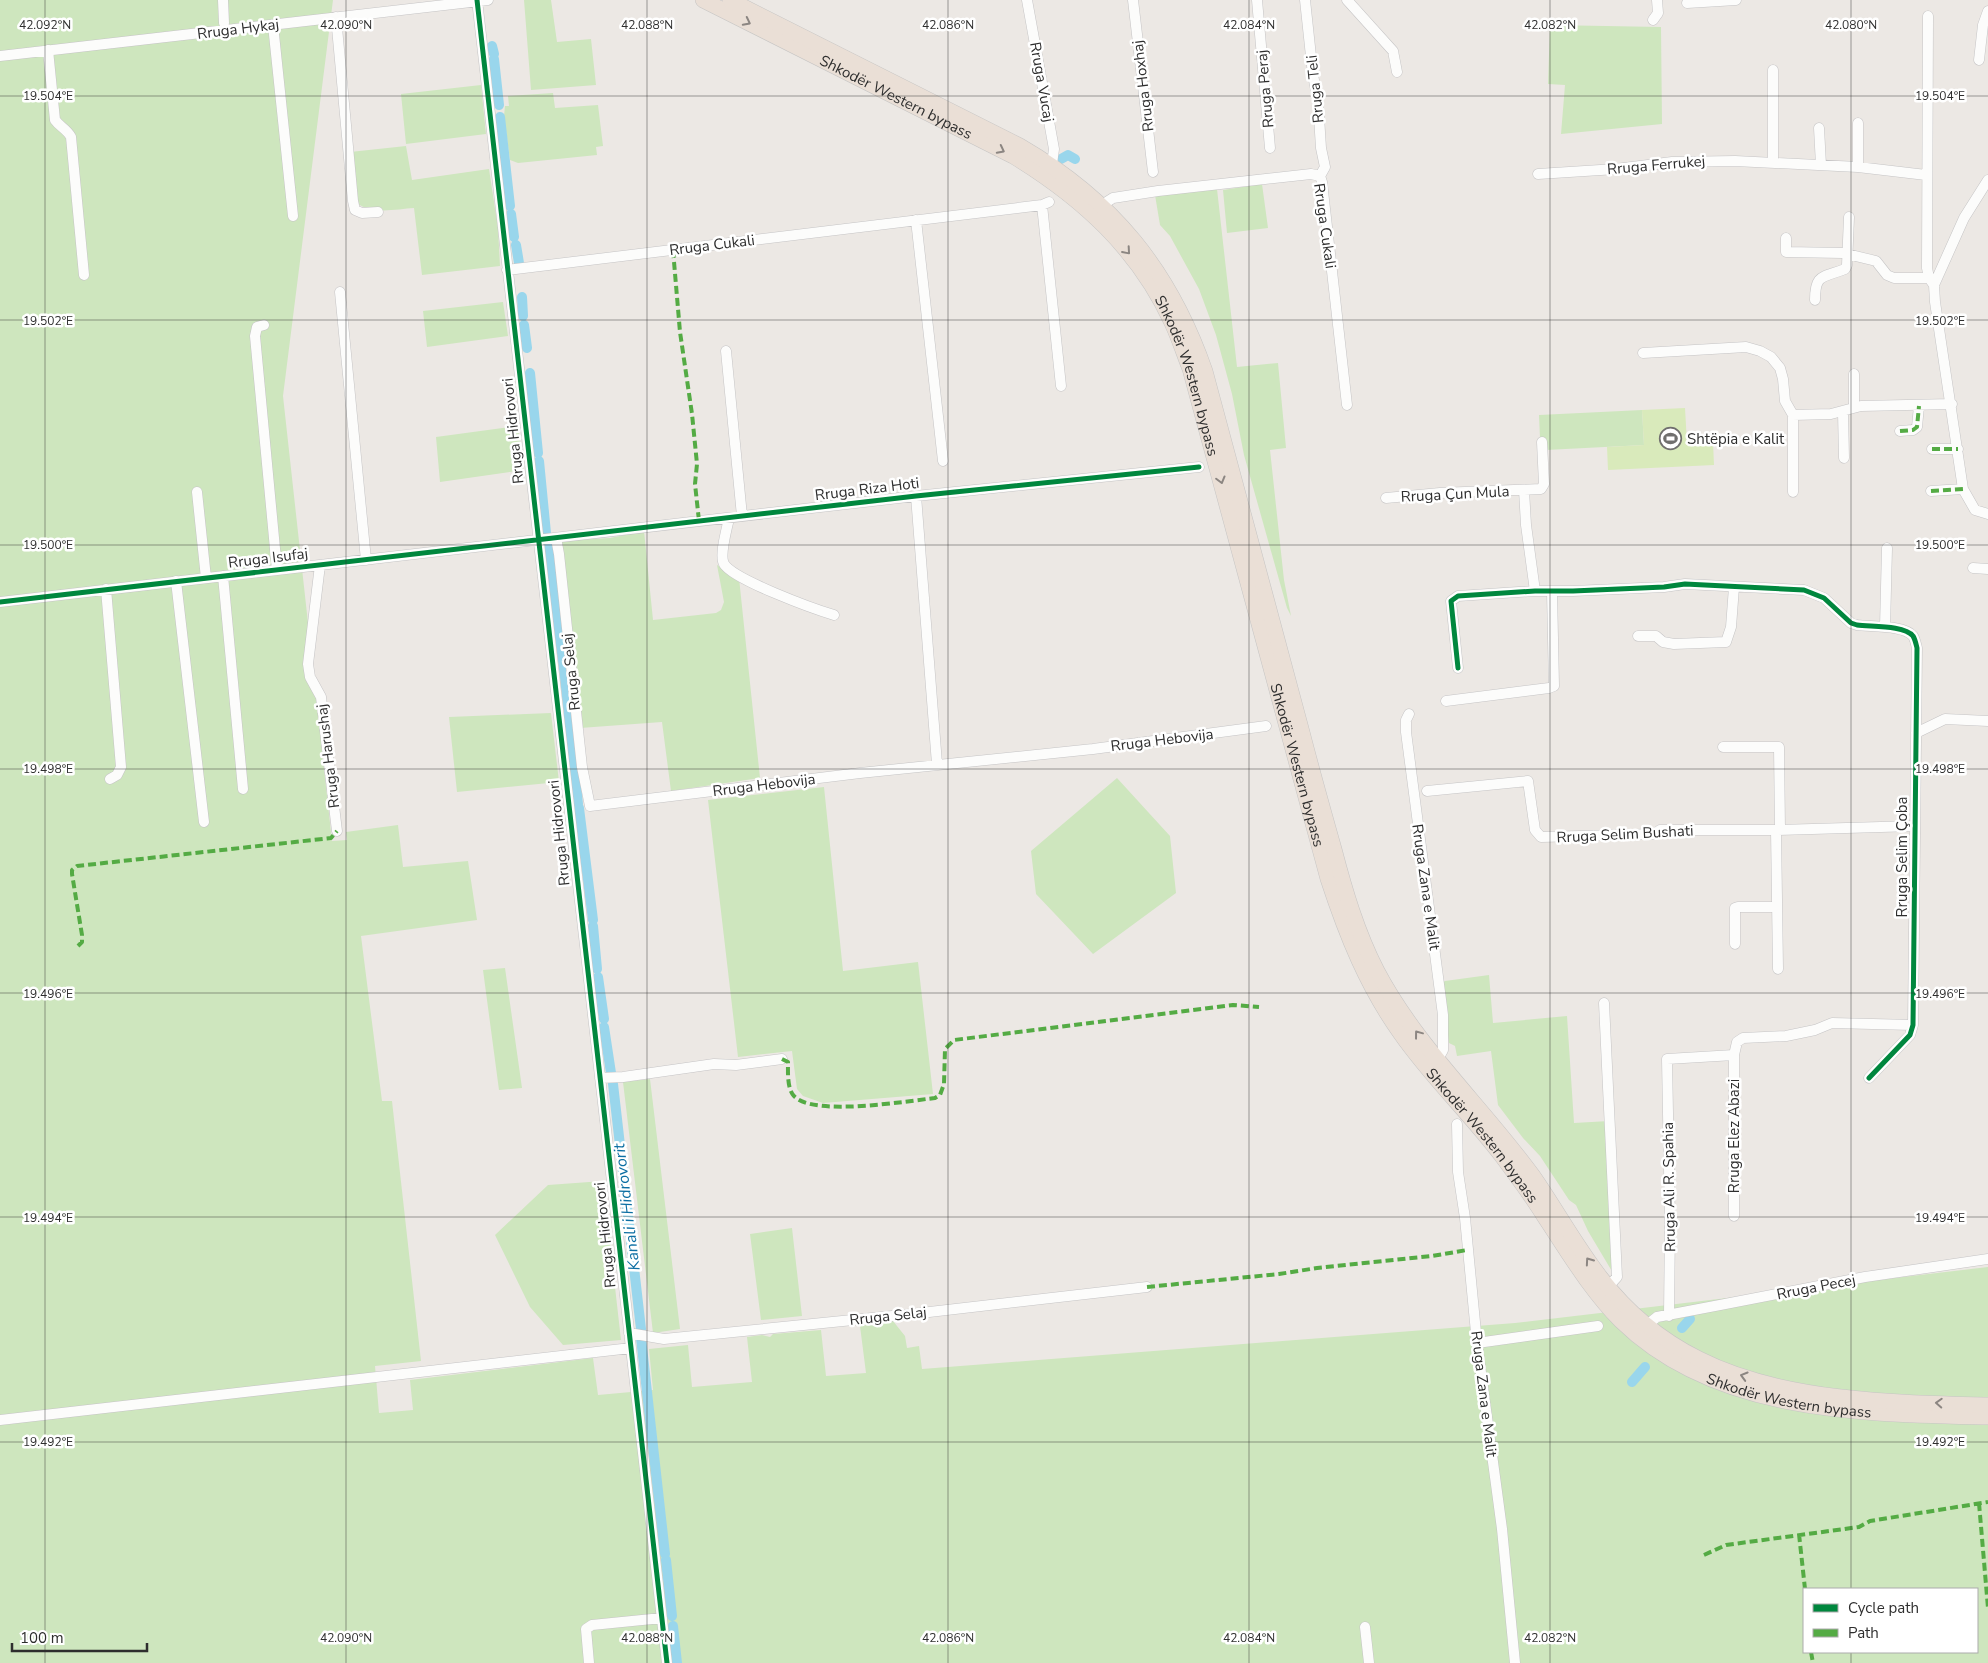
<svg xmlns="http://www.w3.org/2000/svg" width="1988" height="1663" font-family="'Nunito Sans',sans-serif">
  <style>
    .green { fill: #cee6be; fill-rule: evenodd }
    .pitch { fill: #d9eabb }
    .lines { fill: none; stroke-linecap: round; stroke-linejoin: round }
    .canal { stroke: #99d6ec; stroke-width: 10 }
    .minor-casing { stroke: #c5c4c5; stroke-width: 11 }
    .highway-casing { stroke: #c6c5c4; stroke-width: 16 }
    .minor { stroke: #fcfcfb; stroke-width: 10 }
    .highway { stroke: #eadfd6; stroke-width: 15 }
    .quiet { stroke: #54ab44; stroke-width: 4; stroke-dasharray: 8 4; stroke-linecap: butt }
    .cycleway-casing { stroke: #fff; stroke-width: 8 }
    .cycleway { stroke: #00873e; stroke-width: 5 }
    .oneway { stroke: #8c8682 }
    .ticks { fill: none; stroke: #2e2e2e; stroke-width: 1; stroke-opacity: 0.45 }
    .labels { text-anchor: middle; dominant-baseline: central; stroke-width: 5; stroke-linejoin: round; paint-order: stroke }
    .street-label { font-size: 15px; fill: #2e2e2e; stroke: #fff }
    .poi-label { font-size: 15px; fill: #2e2e2e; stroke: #fff; text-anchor: start }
    .water-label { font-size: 16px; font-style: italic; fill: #0d6fa3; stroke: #fff }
    .ticks-label { font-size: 12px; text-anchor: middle; fill: #2e2e2e; stroke: #fff; stroke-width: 5; stroke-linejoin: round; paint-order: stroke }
  </style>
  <rect width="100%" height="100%" fill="#ece8e4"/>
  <path class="green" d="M0,0H333L283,396L332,841L347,840L346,832L398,825L403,867L468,861L477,920L361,936L382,1101H392L421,1361L375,1366L379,1413L413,1410L410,1380L593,1358L598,1395L653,1390L649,1349L688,1345L692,1387L752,1382L747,1337L762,1335L770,1337L773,1334L821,1330L826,1376L866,1373L860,1326L893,1321L905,1336L907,1348L919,1346L922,1369L1515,1323L1988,1267V1663H0ZM1804,1589H1977V1652H1804Z
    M524,0H551L557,42L591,39L596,85L531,90Z
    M1550,25L1661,27L1662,124L1561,134L1565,85L1548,84Z
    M481,85L486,134L406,144L401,94Z
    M553,93L555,108L598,105L603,146L596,147L597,155L518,163L510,160L504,116L505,106H509L508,96Z
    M406,146L412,180L489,169L498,228L500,266L422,275L414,208C397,209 371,215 357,203L350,152Z
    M1262,184L1268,228L1227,233L1223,190Z
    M1217,189L1237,367L1278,363L1286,448L1270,450L1284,580L1291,616L1287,608L1244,455L1232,394L1216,335L1199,289L1170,236L1160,225L1155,195Z
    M503,302L508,336L427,347L423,311Z
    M1642,410L1644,445L1546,450L1545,438H1540L1539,415Z
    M518,426L523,470L440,482L436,437Z
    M644,531L653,620L716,613L721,610L724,602L717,565L739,578L760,778L671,791L662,722L580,728L560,541L610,538Z
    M551,713L559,782L457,792L449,717Z
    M1117,778L1170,836L1176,893L1093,954L1036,894L1031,851Z
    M824,787L843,971L918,962L933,1094L823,1103L803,1096L797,1089L792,1051L738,1057L708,800Z
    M505,968L522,1088L499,1090L483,970Z
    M1489,975L1493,1023L1567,1016L1574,1123L1609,1121L1613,1273L1588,1231L1576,1205L1569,1200L1540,1156L1523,1138L1498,1105L1491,1051L1457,1056L1455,1046L1449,1043L1442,983L1445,981Z
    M650,1079L680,1329L653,1333L623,1082Z
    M603,1181L621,1340L563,1345L530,1307L495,1235L548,1185Z
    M792,1228L802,1316L761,1320L750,1234Z"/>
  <path class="pitch" d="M1685,408L1687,443L1713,442L1714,465L1608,470L1607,447L1644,445L1642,410Z"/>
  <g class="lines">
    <path class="canal" d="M492,46L494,54
      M494,59L499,105
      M500,117L510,206
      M1061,159L1068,155L1075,159
      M511,214L514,237
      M516,245L519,263
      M522,297L523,316
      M524,325L527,348
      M530,373L538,453
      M539,461L546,533
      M548,541L565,677L578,804
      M579,808L593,920
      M593,926L597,969
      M598,977L604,1019
      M604,1027L611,1073
      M613,1084L641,1329
      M1682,1328L1690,1319
      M641,1338L665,1554
      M1632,1382L1645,1367
      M666,1560L672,1616
      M673,1626L677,1663"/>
    <defs>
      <path id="minor" d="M223,0L224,23
        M477,0L667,1663
        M1027,0L1054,149L1052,164
        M1133,0L1153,172
        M1257,0L1270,148
        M1305,0L1313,75L1318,101L1321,148L1325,167L1320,176
        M1347,0L1393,51L1397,72
        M1687,3L1736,0
        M1928,16L1927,268L1929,278L1934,285L1935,302L1963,489L1975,510L1988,514
        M336,17L353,201L355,210L362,213L378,212
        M1653,20L1658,13L1657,0
        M273,25L293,216
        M48,50L55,120C60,127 67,129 71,137L84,275
        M0,56L488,0
        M1979,60L1983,25L1988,11
        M1773,70V163
        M1858,123V167
        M1819,128L1821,165
        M1538,174L1616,169L1672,162L1735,161L1858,167L1926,175
        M1042,205L1061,386
        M1102,205L1113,198L1158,191L1311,174L1320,176L1322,182L1347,405
        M916,220L943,461
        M1786,238V252L1843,253L1876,261L1887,275L1894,278H1929
        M507,270L1042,205L1049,202
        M1934,285L1964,218L1988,180
        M340,292L366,560
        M1815,300C1815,273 1823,278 1845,269L1847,265L1849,217
        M264,325L257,327L255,336L277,570
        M726,351L742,516
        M1643,353L1746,347L1760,351L1771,357L1780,368L1783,379L1785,401L1793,415V492
        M1854,374V407
        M1843,412L1844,458
        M1793,415L1831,414L1861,406L1952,404
        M1900,431L1913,430L1917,427L1919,406
        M1932,449H1958
        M1524,490L1526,525L1535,591
        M1931,491L1963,489
        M197,492L206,578
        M916,496L937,764
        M1386,498L1440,493L1541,489L1544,484L1542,442
        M729,518C727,529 719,555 724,564C734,580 814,609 834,615
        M556,538L559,554L582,767L590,806L860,773L1093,749L1266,726
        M320,565L308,664L310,677L321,697L337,831
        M1973,568L1988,569
        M223,576L243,789
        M176,581L204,822
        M106,589L121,767L117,775L110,779
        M0,602L916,496L1199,467
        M1885,627L1887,548
        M1638,636H1656L1663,642L1674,644L1726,642L1731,627L1734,587
        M1458,668L1451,601L1458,596L1535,591H1573L1664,587L1685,584L1804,590L1824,598L1851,623L1857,625C1871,627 1904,625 1913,636C1915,639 1916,644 1917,648L1913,1025L1910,1035L1869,1078
        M1446,701L1549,688L1554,686L1552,591
        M1409,714L1406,720V732L1443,1015V1050L1438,1059
        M1916,733L1945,719L1988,721
        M1723,747H1779L1780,830
        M1427,791L1528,781L1535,830L1541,837L1655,834L1660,830H1776L1915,826
        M1776,830L1778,969
        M1735,944V908L1738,907H1776
        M1604,1003L1617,1277L1608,1287
        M600,1078L623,1077L714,1064L736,1065L782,1059
        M1457,1124L1458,1172L1465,1218L1477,1343L1502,1529L1515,1663
        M1734,1216V1055L1737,1042L1743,1038L1786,1036L1815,1030L1832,1023L1913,1025
        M1669,1316L1670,1223L1667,1059L1734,1055
        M1647,1325L1657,1317L1720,1305L1865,1277L1988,1259
        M629,1333L664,1339L912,1314L1147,1287
        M1477,1343L1598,1326
        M0,1420L631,1348
        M1365,1627L1369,1663
        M589,1663L586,1629L592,1625L662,1618"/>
      <g id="highway">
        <path id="s1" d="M703,0L1013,156C1082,198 1138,249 1172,323C1179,338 1184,354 1190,369L1328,879C1346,934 1367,987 1401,1034C1431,1077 1470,1114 1501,1155C1516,1175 1531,1195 1544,1216C1568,1252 1590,1290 1621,1321C1716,1414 1863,1414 1988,1417"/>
        <path d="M730,0L1020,146C1113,200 1170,270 1205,371C1237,491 1270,611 1302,732C1312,771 1323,810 1334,849C1345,891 1357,932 1377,971C1417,1047 1483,1107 1533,1176C1556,1209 1576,1246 1601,1278C1627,1312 1661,1340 1699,1359C1782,1401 1897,1403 1988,1405"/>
      </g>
    </defs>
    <use href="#minor" class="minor-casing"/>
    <use href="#highway" class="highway-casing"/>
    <use href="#minor" class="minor"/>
    <use href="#highway" class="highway"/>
    <path class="quiet" d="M673,250L680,332L692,414L697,464L695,484L699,521
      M1900,431L1913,430L1917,427L1919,406
      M1932,449H1958
      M1931,491L1963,489
      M78,946L82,942V935L72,874V870L77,866L331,838L337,831
      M782,1059L788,1062C788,1072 787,1089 794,1096C813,1117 907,1101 935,1098L940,1095L944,1084L945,1049L954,1040L1233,1005L1259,1007
      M1147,1287L1279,1274L1317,1268L1432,1256L1467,1250
      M1979,1503L1988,1608
      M1799,1534L1805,1589
      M1704,1555L1726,1545L1859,1527L1870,1521L1988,1502
      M1811,1652L1813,1663"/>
    <defs>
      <path id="cycleway" d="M477,0L667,1663
        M0,602L916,496L1199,467
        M1458,668L1451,601L1458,596L1535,591H1573L1664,587L1685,584L1804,590L1824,598L1851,623L1857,625C1871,627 1904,625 1913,636C1915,639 1916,644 1917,648L1913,1025L1910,1035L1869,1078"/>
    </defs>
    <use href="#cycleway" class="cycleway-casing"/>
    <use href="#cycleway" class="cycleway"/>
  </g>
  <defs><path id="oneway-chevron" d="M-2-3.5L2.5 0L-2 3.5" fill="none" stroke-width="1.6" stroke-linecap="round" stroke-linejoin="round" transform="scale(1.25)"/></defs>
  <g class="oneway">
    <use href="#oneway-chevron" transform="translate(747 22) rotate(27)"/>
    <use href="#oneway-chevron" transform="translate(1001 150) rotate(27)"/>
    <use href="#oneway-chevron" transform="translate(1127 251) rotate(49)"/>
    <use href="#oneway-chevron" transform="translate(1221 480) rotate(75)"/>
    <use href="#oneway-chevron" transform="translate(1418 1034) rotate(-127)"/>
    <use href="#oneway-chevron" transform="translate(1589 1261) rotate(-125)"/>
    <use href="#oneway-chevron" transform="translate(1744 1376) rotate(-164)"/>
    <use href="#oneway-chevron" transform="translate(1939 1403) rotate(-177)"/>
  </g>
  <path class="ticks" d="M45,0V1663M346,0V1663M647,0V1663M948,0V1663M1249,0V1663M1550,0V1663M1851,0V1589M0,96H1988M0,320H1988M0,545H1988M0,769H1988M0,993H1988M0,1217H1988M0,1442H1988M1851,1652V1663"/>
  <defs>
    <symbol id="stadium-ring" viewBox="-11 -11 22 22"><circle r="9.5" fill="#fff" stroke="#706f6e" stroke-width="1.5"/><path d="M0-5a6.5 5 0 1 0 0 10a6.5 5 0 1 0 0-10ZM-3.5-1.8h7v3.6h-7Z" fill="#706f6e"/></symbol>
  </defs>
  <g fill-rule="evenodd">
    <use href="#stadium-ring" x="1658" y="426" width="25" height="25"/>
  </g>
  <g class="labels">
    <g class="street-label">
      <text transform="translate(238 29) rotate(-7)">Rruga Hykaj</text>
      <text transform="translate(1042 82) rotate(80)">Rruga Vucaj</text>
      <text transform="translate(1143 86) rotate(-97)">Rruga Hoxhaj</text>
      <text transform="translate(1265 89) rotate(-95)">Rruga Peraj</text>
      <text transform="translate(1315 89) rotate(-96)">Rruga Teli</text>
      <text stroke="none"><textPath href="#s1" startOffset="216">Shkodër Western bypass</textPath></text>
      <text transform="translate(1656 165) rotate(-5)">Rruga Ferrukej</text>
      <text transform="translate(1325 226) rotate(82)">Rruga Cukali</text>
      <text transform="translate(712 245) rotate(-7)">Rruga Cukali</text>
      <text stroke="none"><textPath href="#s1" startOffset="636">Shkodër Western bypass</textPath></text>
      <text transform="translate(513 431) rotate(-96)">Rruga Hidrovori</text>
      <text transform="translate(867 489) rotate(-7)">Rruga Riza Hoti</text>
      <text transform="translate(1455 494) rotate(-3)">Rruga Çun Mula</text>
      <text transform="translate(268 558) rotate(-7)">Rruga Isufaj</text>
      <text transform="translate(571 672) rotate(-96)">Rruga Selaj</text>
      <text transform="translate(1162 740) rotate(-7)">Rruga Hebovija</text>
      <text transform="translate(328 756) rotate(-97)">Rruga Harushaj</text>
      <text stroke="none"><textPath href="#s1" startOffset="1041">Shkodër Western bypass</textPath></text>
      <text transform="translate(764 785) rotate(-7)">Rruga Hebovija</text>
      <text transform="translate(559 833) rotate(-96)">Rruga Hidrovori</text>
      <text transform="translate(1625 834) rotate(-3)">Rruga Selim Bushati</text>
      <text transform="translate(1902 857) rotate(-90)">Rruga Selim Çoba</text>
      <text transform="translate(1426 887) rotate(82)">Rruga Zana e Malit</text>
      <text stroke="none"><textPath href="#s1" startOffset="1461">Shkodër Western bypass</textPath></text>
      <text transform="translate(1734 1136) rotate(-90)">Rruga Elez Abazi</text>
      <text transform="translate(1669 1187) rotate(-91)">Rruga Ali R. Spahia</text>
      <text transform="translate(605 1235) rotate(-96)">Rruga Hidrovori</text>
      <text transform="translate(1816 1287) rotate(-11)">Rruga Pecej</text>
      <text transform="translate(888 1316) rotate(-6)">Rruga Selaj</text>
      <text stroke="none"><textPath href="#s1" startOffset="1881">Shkodër Western bypass</textPath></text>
      <text transform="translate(1484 1394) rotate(83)">Rruga Zana e Malit</text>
    </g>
    <g class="poi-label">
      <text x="1687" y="439">Shtëpia e Kalit</text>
    </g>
    <g class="water-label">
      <text transform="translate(627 1207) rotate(-97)">Kanali i Hidrovorit</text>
    </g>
  </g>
  <g class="ticks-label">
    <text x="45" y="29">42.092°N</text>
    <text x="346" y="29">42.090°N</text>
    <text x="647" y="29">42.088°N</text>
    <text x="948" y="29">42.086°N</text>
    <text x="1249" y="29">42.084°N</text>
    <text x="1550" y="29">42.082°N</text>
    <text x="1851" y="29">42.080°N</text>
    <text x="1940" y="100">19.504°E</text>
    <text x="48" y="100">19.504°E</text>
    <text x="1940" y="325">19.502°E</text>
    <text x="48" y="325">19.502°E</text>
    <text x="1940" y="549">19.500°E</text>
    <text x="48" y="549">19.500°E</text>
    <text x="1940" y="773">19.498°E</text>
    <text x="48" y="773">19.498°E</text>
    <text x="1940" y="998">19.496°E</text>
    <text x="48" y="998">19.496°E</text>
    <text x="1940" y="1222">19.494°E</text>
    <text x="48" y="1222">19.494°E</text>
    <text x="1940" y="1446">19.492°E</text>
    <text x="48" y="1446">19.492°E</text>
    <text x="346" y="1642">42.090°N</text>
    <text x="647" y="1642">42.088°N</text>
    <text x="948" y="1642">42.086°N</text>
    <text x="1249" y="1642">42.084°N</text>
    <text x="1550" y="1642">42.082°N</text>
  </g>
  <rect x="1803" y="1588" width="175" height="65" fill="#ffffff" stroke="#ababab"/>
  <rect x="1813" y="1604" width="25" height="8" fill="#00873e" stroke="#ababab"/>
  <text x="1848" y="1613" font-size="15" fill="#2e2e2e">Cycle path</text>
  <rect x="1813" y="1629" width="25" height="8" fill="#54ab44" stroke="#ababab"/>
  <text x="1848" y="1638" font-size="15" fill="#2e2e2e">Path</text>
  <path d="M12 1643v8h135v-8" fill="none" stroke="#2e2e2e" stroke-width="2.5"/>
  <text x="20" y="1643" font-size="15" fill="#2e2e2e" stroke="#ffffff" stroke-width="4" paint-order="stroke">100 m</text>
</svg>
